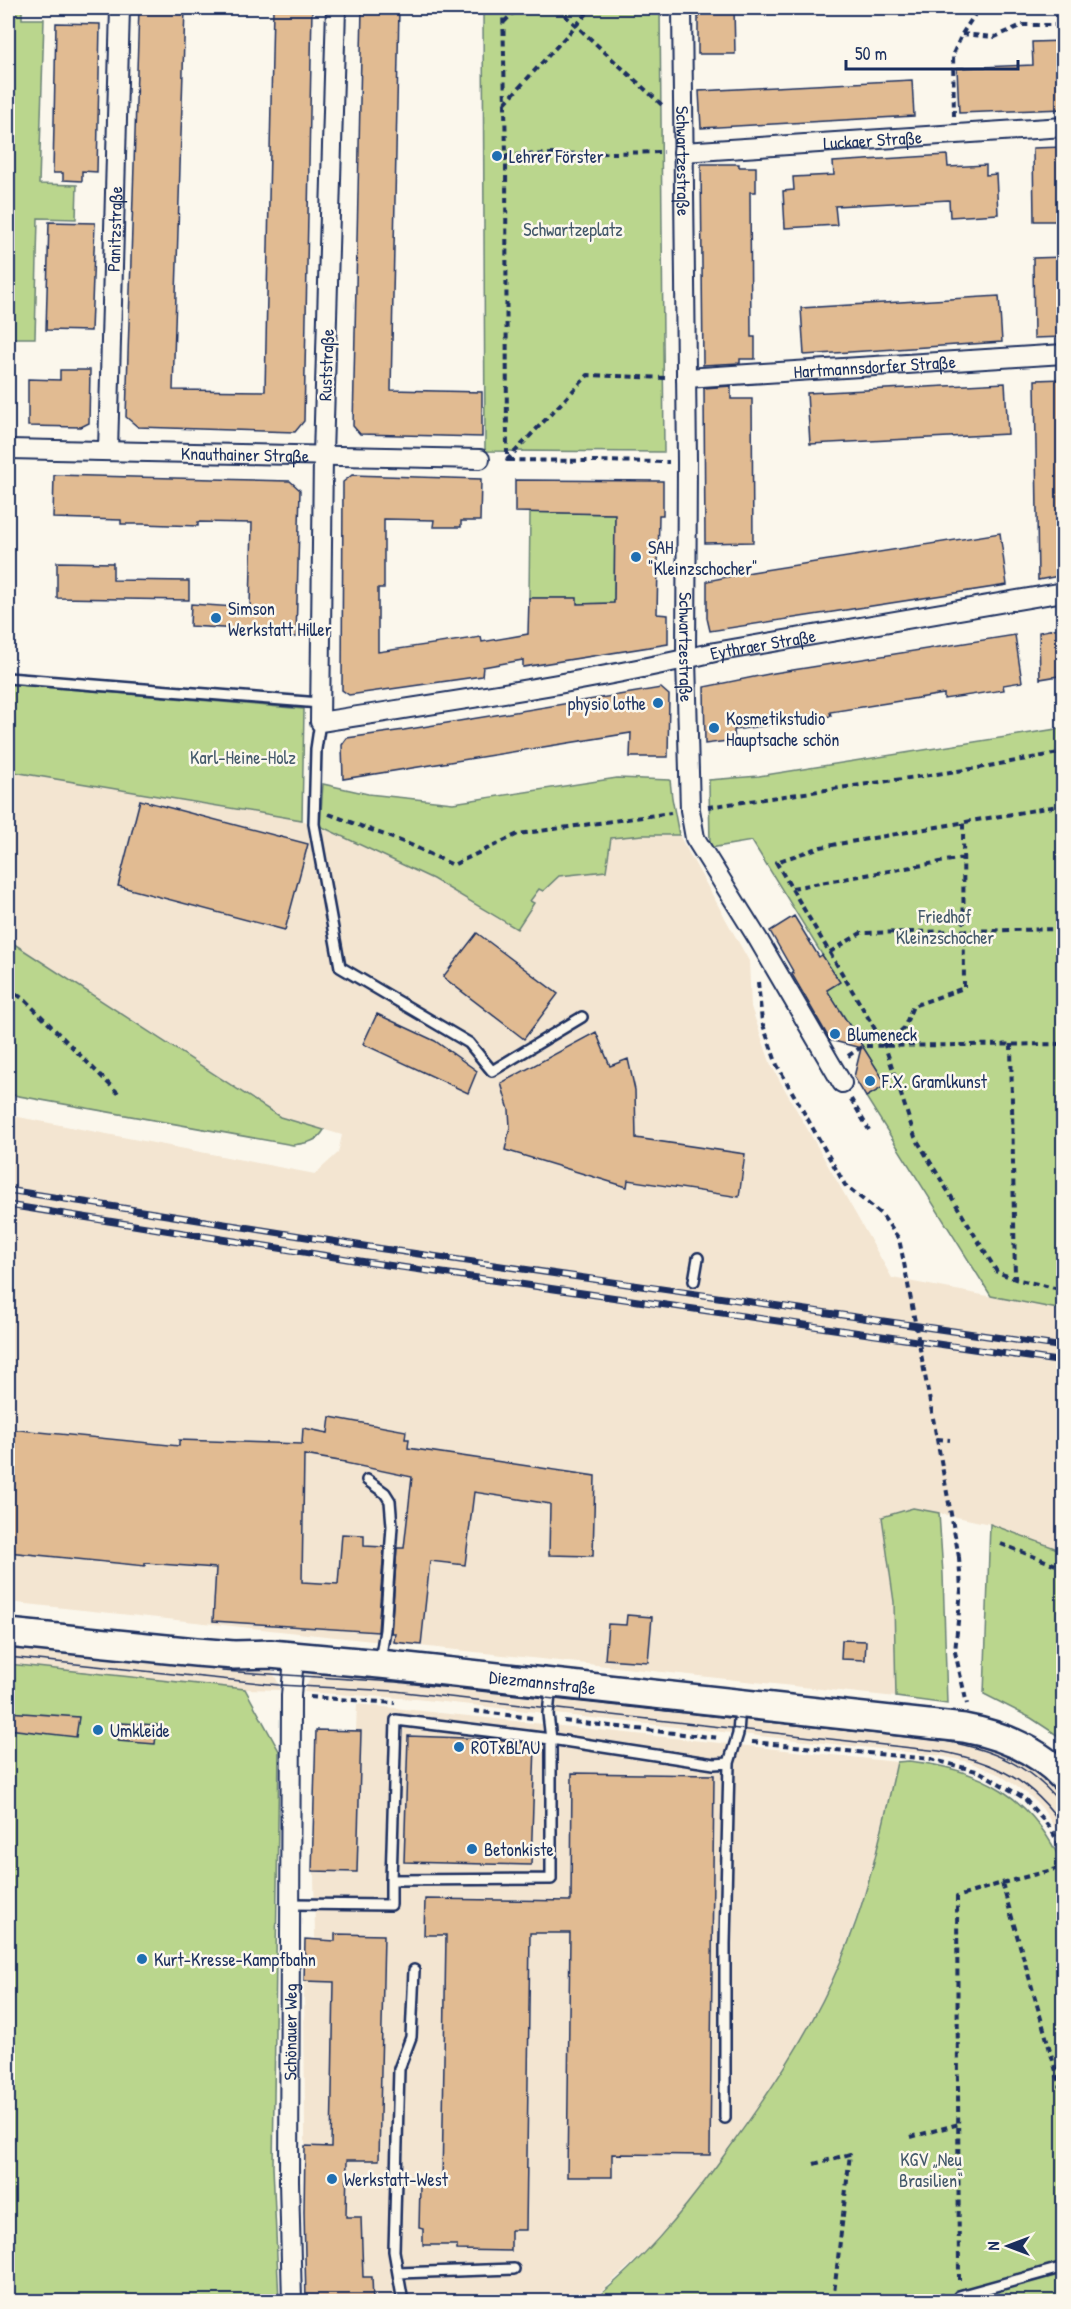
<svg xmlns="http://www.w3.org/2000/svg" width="1071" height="2309" font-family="'Patrick Hand',sans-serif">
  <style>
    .built { fill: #f3e5d1 }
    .green { fill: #bad68d; stroke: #6a8276; stroke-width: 1.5 }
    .building { fill: #e1bb92; stroke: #1b2f5e; stroke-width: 1.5 }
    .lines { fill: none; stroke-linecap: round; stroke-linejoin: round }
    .lane-casing { stroke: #1b2f5e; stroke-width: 14 }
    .street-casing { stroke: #1b2f5e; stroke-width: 22 }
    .secondary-casing { stroke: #1b2f5e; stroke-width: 32 }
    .path { stroke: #1b2f5e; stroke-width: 4; stroke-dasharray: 6 4.5; stroke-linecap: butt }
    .lane { stroke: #fbf7ec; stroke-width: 9 }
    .street { stroke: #fbf7ec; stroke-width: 18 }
    .secondary { stroke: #fbf7ec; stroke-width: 27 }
    .tram { stroke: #1b2f5e; stroke-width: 1.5 }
    .rail-casing { stroke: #1b2f5e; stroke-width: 7 }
    .rail { stroke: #fbf7ec; stroke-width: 4.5; stroke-dasharray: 14; stroke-linecap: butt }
    .path-bridge { stroke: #1b2f5e; stroke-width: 4; stroke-dasharray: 6 4.5; stroke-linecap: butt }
    .poi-dot { fill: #1f6fb2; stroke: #fbf7ec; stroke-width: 2 }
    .labels { text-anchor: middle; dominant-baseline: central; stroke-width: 5; stroke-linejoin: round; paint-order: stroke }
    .street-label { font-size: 18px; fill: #1b2f5e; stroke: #fbf7ec }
    .poi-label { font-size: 18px; fill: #1b2f5e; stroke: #fbf7ec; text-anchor: start }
    .park-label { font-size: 18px; fill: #43596a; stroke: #fbf7ec }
  </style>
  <rect width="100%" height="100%" fill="#fbf7ec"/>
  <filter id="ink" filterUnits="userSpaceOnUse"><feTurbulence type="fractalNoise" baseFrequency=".0167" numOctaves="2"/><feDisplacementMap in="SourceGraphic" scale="12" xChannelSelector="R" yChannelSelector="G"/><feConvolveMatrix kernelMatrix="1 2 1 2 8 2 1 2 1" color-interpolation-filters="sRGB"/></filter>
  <g filter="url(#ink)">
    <path class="built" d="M8,771L302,820L360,844L433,879L517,929L533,903L530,901L539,889L543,891L559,876L606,871L611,838L643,835H679L749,961L751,1007L771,1065L892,1278L1063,1310V1551L990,1524L914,1508L882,1517L894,1602L896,1697L8,1602V1115L315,1174L338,1153L342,1135L280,1117L8,940Z
      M8,1642L270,1667L277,1680L280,1690L245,1689L8,1664Z
      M314,1669L948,1736L1007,1752L1043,1776L1063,1797V1840L1042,1808L1029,1795L1000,1775L969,1762L936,1755L416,1699L304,1692Z
      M357,1704L897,1762L872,1872L840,1963L806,2034L765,2100L696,2194L649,2248L591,2301H306L304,1981L305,1939H315L314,1871H312L316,1730L356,1731Z"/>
    <path class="green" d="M8,8H22V19H44L39,184L77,185L76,219L38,218L35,338H13L10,430H8Z
      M483,8H660L664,452L485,451Z
      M530,512L615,514L614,603L577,604L576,598H529Z
      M8,684L304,709L302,820L8,771Z
      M1063,728V1310L991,1296L866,1097L886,1084L839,1008L821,994L839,982L752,841L710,848L709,780L759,776Z
      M617,778L670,780L672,798L679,835H643L611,838L606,871L559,876L543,891L539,889L530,901L534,903L517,929L433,879L320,826L323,784L368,794L453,803Z
      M8,940L280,1117L324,1130C317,1142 307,1143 293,1145L8,1094Z
      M913,1508L939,1513L943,1574L947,1704L896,1697L894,1602L882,1517Z
      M990,1524L1063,1551V1739L1031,1718L984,1694Z
      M8,1664L245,1689L279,1751L273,2167L279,2301L8,2302Z
      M909,1761C982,1769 1032,1796 1063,1866V2301L591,2302C640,2264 681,2214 717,2165C764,2101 809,2036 840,1963C868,1899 882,1830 897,1762Z"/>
    <path class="building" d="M139,8H185L173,390L265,391L273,8H312L304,421L295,432L138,427L126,417Z
      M362,8H399L391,390L482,392V437L360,434L353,426Z
      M698,8H734L735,54H698Z
      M56,23L100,24L97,172L82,171V181L63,180V173H53Z
      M1064,41V109L959,113L957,68L1033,65L1032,42Z
      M912,80L914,116L701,128L699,91Z
      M1064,147V221H1034L1033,148Z
      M947,155L948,167L986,165V175L996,174L998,214L950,217L949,200L835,206L837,225L785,228L783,191L794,190L793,177L834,175L833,162Z
      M701,164H739V167H756V192H750L751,337H755V359H740V363L703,365Z
      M49,222L95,223L91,331L46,330Z
      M1064,257V337L1034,338L1033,258Z
      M999,296L1002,342L804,355L801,308Z
      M60,370H90L89,423L81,427L28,426V379L60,380Z
      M1064,379V575L1038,580L1035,380Z
      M1005,383L1008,434L810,444L807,393Z
      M731,386V399H752L753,542L705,543L704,388Z
      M54,475L290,481L300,490L296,637L254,635V630L190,626L191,604L250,608L252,523L198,522V526L142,524H121V520L53,518Z
      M352,475L481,479L480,521H461V527H433L434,520L384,519V588H378V652L481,637L482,642L528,634L529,598H577V604L614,603L615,514L515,512V480L663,481V515H659L657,614L668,615V644L523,667V660L483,667L482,676L349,695L342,690L343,482Z
      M1000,533L1007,585L710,631L707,618V581L752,572Z
      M57,562L113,563V580L189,581V600L57,598Z
      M1064,627V675L1040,679L1039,632Z
      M1015,635L1022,682L1003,685L1004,690L944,699V694L830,712L831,716L734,730L735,740L705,744L704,687L774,673Z
      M661,688L669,695L668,757H630L631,733L343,779L342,745L347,738L404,730Z
      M140,800L308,844L285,930L118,886Z
      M794,916L819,957L822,955L840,982L827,990L887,1085L866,1097L854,1077L861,1048L830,1040L792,974L794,973L770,931Z
      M477,933L558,994L524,1039L443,977Z
      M377,1014L435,1041L477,1071L468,1093L363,1044Z
      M596,1032L610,1066L628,1059L635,1090L636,1138L745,1154L739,1197L628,1180L627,1187L505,1150L510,1127L509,1110L501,1083Z
      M330,1417L406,1431L405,1439H409L408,1448L595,1476L593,1556L549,1555L550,1504L474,1492L465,1565L430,1561L421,1645L394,1642L395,1633H391L397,1548H404L412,1477L345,1463V1462L304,1455L302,1582L338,1584L342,1534L364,1535V1546L384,1547L378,1632L213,1621L216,1568L145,1563V1566L8,1552V1453L10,1429L179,1446V1440L302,1444L303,1428L328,1433Z
      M627,1615L652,1617L648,1662L605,1659L608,1624L626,1625Z
      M842,1640L866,1641L865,1660L841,1659Z
      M8,1712L79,1717L76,1737L8,1729Z
      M120,1723L157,1725L155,1744L118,1741Z
      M316,1730L361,1731L357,1872L312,1871Z
      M408,1736L494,1739L535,1744L531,1865L404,1862Z
      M572,1773L714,1775L710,2155L612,2154V2177H567L570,1933H530L526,2230H511V2251L457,2250V2245H423V2229L419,2228L420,2184H442L446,1935H424L425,1899L571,1901Z
      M335,1934L384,1935L379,2160H347L346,2217H361L363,2277H372L373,2301H306L304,2212L305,2146L331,2147L334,1982L304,1981L305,1939L335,1941Z"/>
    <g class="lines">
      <defs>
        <path id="lane" d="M8,678L320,703
          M320,722L316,749L314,824L340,967L469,1043L492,1071L582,1017
          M694,1281L698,1258
          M367,1480L385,1493L390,1501L392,1526L385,1630L380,1661
          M551,1685L548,1714L551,1739L396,1720L391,1880L551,1879V1739L714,1764L729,1763L738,1734L740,1705
          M291,1904L391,1905V1880
          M725,2118V1944L729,1763
          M398,2273L514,2269
          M959,2296L1064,2267
          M403,2302L394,2251L399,2069L411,2037L414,1970"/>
        <g id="street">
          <path id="s1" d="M336,8L323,455L320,722C452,701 585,683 715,652L1064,592"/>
          <path id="s2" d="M682,8L687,462L686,659L690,810L695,838L758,939L842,1083"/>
          <path id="s3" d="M683,152L1064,127"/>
          <path id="s4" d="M686,378L1064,354"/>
          <path id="s5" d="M9,449L480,459"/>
          <path id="s6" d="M108,451L120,8"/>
          <path id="s7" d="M292,2302L289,2181L291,1696L294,1656"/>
        </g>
        <g id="secondary">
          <path id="s8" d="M8,1633L196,1652L234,1655L270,1654L380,1664L964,1728C1002,1735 1037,1749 1064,1778"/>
        </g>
      </defs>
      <use href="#lane" class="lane-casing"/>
      <use href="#street" class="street-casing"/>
      <use href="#secondary" class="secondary-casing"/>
      <path class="path" d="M503,8L506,155L507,460L588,375L667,378
        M557,8L662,105
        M504,22L518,8
        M962,34L995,37L1022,25H1064
        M505,103L592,8
        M954,116L953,54L962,34L979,8
        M506,155L664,152
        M508,460L669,462
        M1064,805L821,847L776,862L885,1046L915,1137L997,1272L1015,1279L1064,1290
        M708,807L978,768L1064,752
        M329,814L411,845L453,865L518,834L671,813
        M792,888L963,858
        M830,952L861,933L1064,929
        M758,982L762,1022L777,1065L845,1185L882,1215L899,1239L904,1263
        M8,988L26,1001L118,1093
        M1011,1044L1015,1279
        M885,1046L904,1028L913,1006L964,988L963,823
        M848,1056L863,1046L1064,1044
        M851,1099L869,1130
        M937,1439L950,1440
        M1001,1544L1064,1568
        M959,1557L961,1590L955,1652L967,1704
        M310,1697L395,1703
        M474,1711L533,1718
        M564,1721L720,1738
        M752,1742L931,1759L980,1772L1024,1798L1051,1829L1064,1854
        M1002,1883L1064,1867
        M911,2137L959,2124
        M814,2164L850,2154L833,2302
        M959,2280L957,1897L1002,1883L1064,2099
        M910,2302L943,2295"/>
      <use href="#lane" class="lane"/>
      <use href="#street" class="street"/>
      <use href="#secondary" class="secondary"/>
      <path class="tram" d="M8,1657L279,1685L395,1691L939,1751C993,1761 1033,1780 1064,1828
        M222,1671L396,1682L945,1741C994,1750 1033,1766 1064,1808"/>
      <defs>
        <path id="rail" d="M8,1190L370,1247L1064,1347
          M8,1205L366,1262L1064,1362"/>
      </defs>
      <use href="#rail" class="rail-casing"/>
      <use href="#rail" class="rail"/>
      <path class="path-bridge" d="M904,1263L959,1557"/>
    </g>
  </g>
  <g class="poi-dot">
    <circle cx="497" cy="156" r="6"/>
    <circle cx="636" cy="557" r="6"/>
    <circle cx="216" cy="618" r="6"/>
    <circle cx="658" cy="703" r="6"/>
    <circle cx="714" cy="728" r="6"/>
    <circle cx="835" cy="1034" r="6"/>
    <circle cx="870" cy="1081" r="6"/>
    <circle cx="98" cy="1730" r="6"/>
    <circle cx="459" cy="1747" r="6"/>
    <circle cx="472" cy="1849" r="6"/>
    <circle cx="142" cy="1959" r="6"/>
    <circle cx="332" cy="2179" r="6"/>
  </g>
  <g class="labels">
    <g class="street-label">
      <text stroke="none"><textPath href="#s3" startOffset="190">Luckaer Straße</textPath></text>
      <text stroke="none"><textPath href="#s2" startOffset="153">Schwartzestraße</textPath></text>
      <text stroke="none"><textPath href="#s6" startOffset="222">Panitzstraße</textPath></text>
      <text transform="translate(326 365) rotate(-88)">Ruststraße</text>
      <text stroke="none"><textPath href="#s4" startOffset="189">Hartmannsdorfer Straße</textPath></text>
      <text stroke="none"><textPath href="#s5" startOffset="236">Knauthainer Straße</textPath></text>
      <text stroke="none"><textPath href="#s1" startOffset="1164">Eythraer Straße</textPath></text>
      <text stroke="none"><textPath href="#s2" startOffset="639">Schwartzestraße</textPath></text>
      <text stroke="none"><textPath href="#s8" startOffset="537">Diezmannstraße</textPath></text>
      <text stroke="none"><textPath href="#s7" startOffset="270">Schönauer Weg</textPath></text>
    </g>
    <g class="poi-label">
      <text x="509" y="156">Lehrer Förster</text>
      <text x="648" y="547">SAH<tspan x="648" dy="21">"Kleinzschocher"</tspan></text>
      <text x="228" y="608">Simson<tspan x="228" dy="21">Werkstatt Hiller</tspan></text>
      <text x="646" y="703" text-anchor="end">physio lothe</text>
      <text x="726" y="718">Kosmetikstudio<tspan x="726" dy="21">Hauptsache schön</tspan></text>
      <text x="847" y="1034">Blumeneck</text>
      <text x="882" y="1081">F.X. Gramlkunst</text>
      <text x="110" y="1730">Umkleide</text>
      <text x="471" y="1747">ROTxBLAU</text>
      <text x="484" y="1849">Betonkiste</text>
      <text x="154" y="1959">Kurt-Kresse-Kampfbahn</text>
      <text x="344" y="2179">Werkstatt-West</text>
    </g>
    <g class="park-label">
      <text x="573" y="229">Schwartzeplatz</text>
      <text x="243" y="757">Karl-Heine-Holz</text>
      <text x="945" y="916">Friedhof<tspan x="945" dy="21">Kleinzschocher</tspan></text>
      <text x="931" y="2159">KGV „Neu<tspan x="931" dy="21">Brasilien“</tspan></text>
    </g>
  </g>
  <rect width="1071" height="2309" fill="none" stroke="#fbf7ec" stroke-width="30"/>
  <rect x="15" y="15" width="1041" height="2279" fill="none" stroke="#1b2f5e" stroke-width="2" filter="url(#ink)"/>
  <g transform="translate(1008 2246) rotate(270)" stroke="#fbf7ec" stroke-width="4.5" paint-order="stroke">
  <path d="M0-4.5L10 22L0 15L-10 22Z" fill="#1b2f5e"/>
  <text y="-9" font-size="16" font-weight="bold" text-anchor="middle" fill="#1b2f5e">N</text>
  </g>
  <path d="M846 60v9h172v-9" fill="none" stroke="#1b2f5e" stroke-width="3"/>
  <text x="855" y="60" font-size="18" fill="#1b2f5e" stroke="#fbf7ec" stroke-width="4.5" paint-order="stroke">50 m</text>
</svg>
